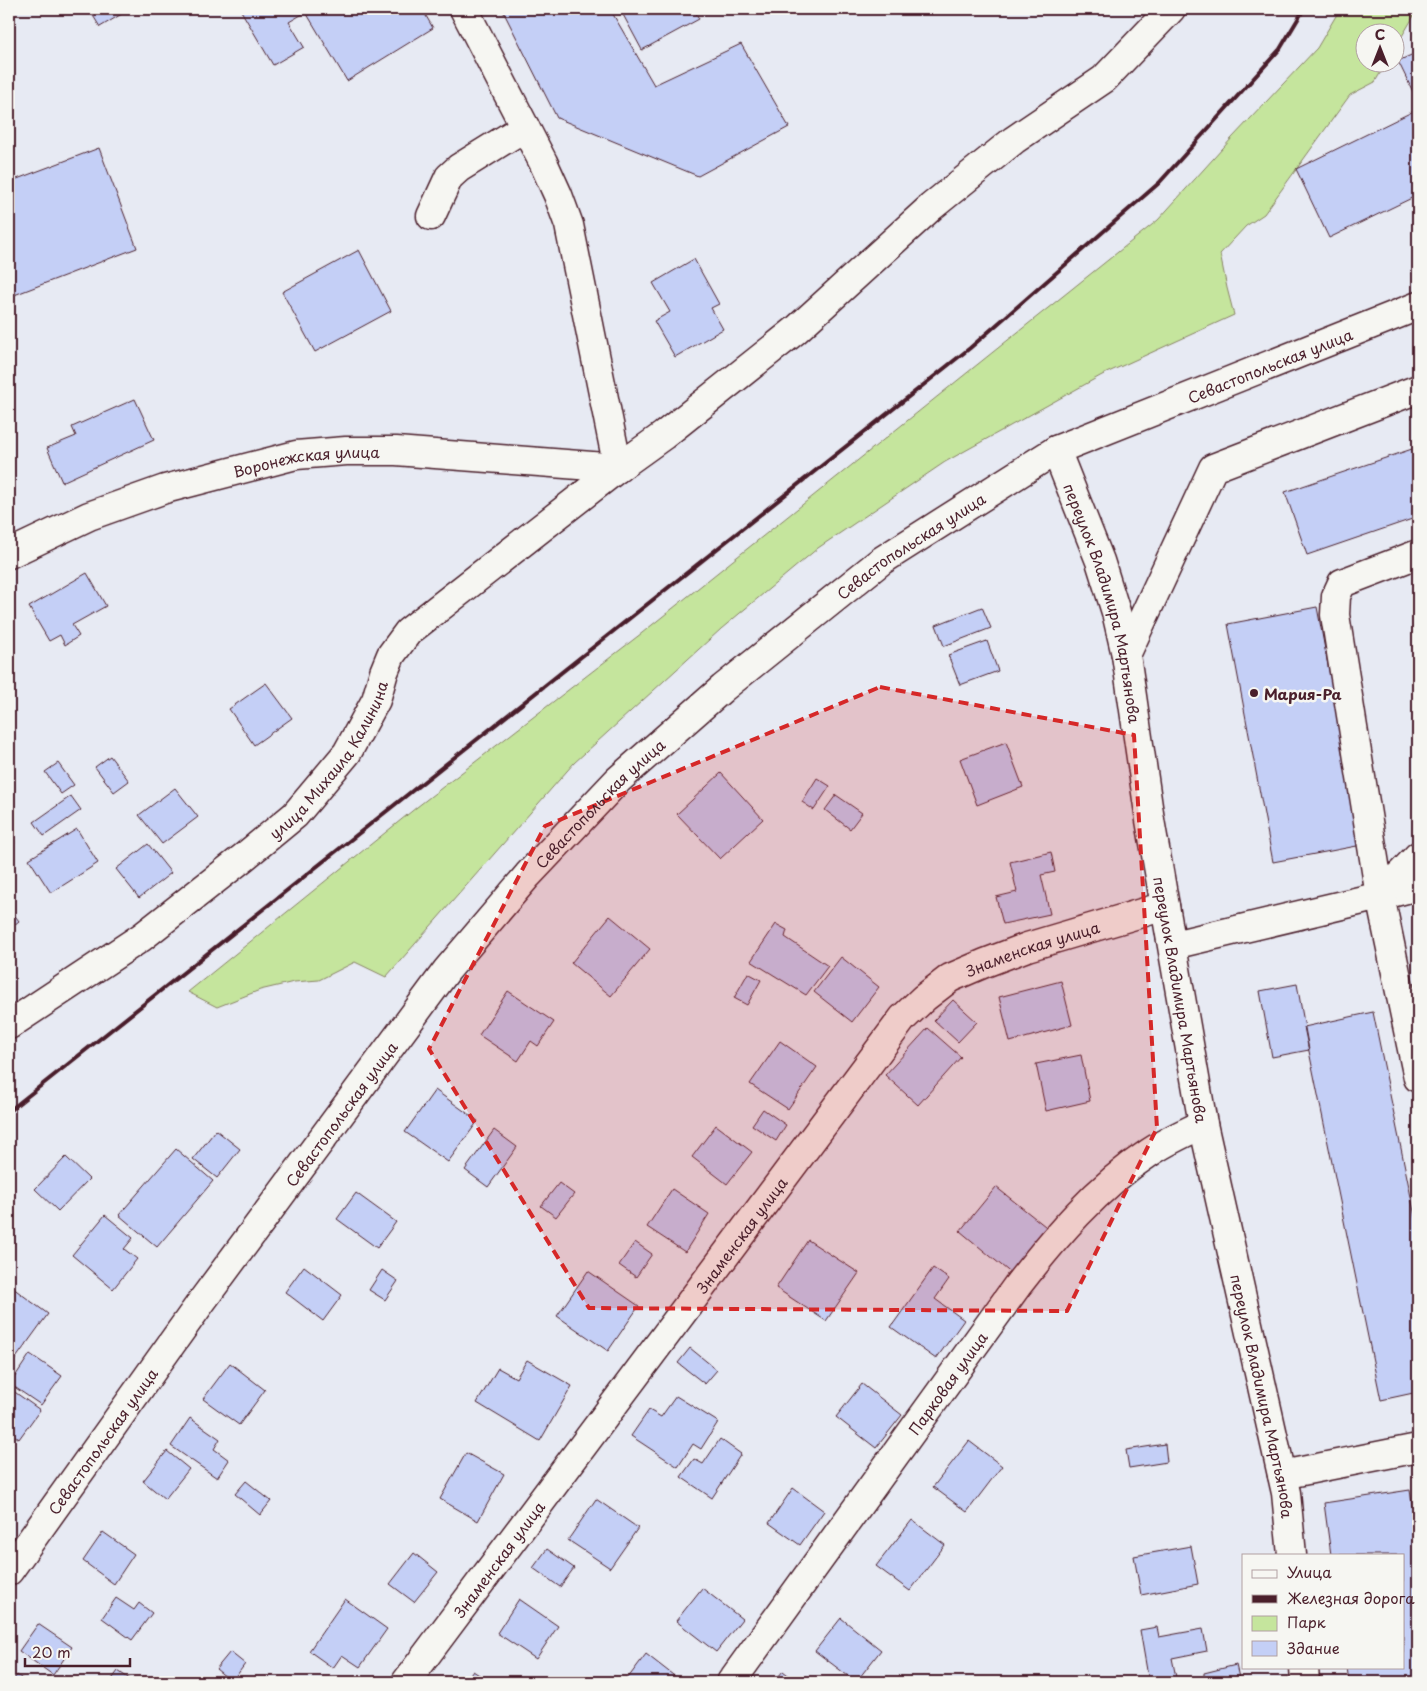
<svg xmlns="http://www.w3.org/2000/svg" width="1427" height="1691" font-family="'Playpen Sans',sans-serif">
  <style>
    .green { fill: #c5e59d; stroke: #888264 }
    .building { fill: #c4cff6; stroke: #4a1f2b }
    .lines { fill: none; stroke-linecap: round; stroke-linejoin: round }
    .minor-casing { stroke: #4a1f2b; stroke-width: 31 }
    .minor { stroke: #f6f6f2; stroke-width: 28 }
    .rail { stroke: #4a1f2b; stroke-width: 4 }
    .marked { fill: #d62828; fill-opacity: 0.2; stroke: #d62828; stroke-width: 4; stroke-dasharray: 10 6; stroke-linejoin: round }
    .poi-dot { fill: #4a1f2b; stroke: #f6f6f2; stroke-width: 2 }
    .labels { text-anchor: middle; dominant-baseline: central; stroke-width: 5; stroke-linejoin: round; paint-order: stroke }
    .street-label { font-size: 15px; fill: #4a1f2b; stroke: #f6f6f2 }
    .poi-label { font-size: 15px; font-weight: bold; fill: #4a1f2b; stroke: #f6f6f2; text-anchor: start }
  </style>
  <rect width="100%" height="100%" fill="#e7eaf3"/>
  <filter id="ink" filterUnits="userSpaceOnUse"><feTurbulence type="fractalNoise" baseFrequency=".02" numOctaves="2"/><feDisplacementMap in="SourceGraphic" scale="10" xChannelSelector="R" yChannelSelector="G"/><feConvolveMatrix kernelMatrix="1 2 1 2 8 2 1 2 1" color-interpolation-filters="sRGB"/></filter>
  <g filter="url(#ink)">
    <path class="green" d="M1340,9H1418L1395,48L1394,32H1364V62L1386,63L1375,82L1350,95L1264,214L1246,226L1220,254L1227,288L1234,315L1102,375L945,462L818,548L721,629L574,763L386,977L355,962L319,980L294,982L260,990L217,1007L188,992L417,807L642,633L1158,220L1232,138L1317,48Z"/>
    <path class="building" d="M89,9H130L100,27Z
      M240,9H304L306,12L289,22L304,47L273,65Z
      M304,9H422L433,28L347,81Z
      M502,9H610L654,85L741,44L789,127L698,176L557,118Z
      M620,9H694L699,19L642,50Z
      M1418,52V99L1417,100L1398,61Z
      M1418,109V195L1329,238L1296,169Z
      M99,148L137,248L9,297V182Z
      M359,250L391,311L315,352L282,292Z
      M694,259L719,304L711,308L723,329L675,357L654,321L670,312L653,283Z
      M135,399L154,440L62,482L47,448L76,436L72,427Z
      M1418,447V517L1307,555L1285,492Z
      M87,573L106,606L72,625L79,636L65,645L60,635L49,641L29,607Z
      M982,607L991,628L944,646L936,625Z
      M1317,607L1362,845L1273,862L1228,624Z
      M987,641L998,671L960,685L948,655Z
      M266,683L292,718L254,745L229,709Z
      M1006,742L1023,787L977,805L960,759Z
      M110,756L129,781L114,792L95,767Z
      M58,763L74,785L61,794L45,772Z
      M721,773L763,819L720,859L677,814Z
      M817,778L830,786L814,810L802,802Z
      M175,788L198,817L162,844L139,815Z
      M836,795L862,813L850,829L825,810Z
      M71,796L81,810L44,836L34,822Z
      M77,829L98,863L51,893L29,859Z
      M9,835L15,843L9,848Z
      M148,844L171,873L139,898L116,869Z
      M1051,852L1055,872L1041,875L1050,914L1003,924L996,897L1017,892L1010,862Z
      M9,908L19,921L9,929Z
      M610,916L650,949L611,996L571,963Z
      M776,924L787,930L785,937L828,966L806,995L751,961Z
      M841,957L879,987L852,1022L814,992Z
      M748,973L761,980L747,1005L734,998Z
      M1061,981L1072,1025L1010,1042L999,997Z
      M1297,984L1309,1050L1272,1057L1260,991Z
      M508,991L554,1022L538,1046L531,1041L518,1061L479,1035Z
      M953,1000L977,1022L958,1042L934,1020Z
      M1373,1012L1418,1231V1392L1381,1400L1304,1027Z
      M928,1028L961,1057L918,1105L885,1075Z
      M780,1041L817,1067L788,1109L750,1084Z
      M1081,1055L1090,1101L1046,1111L1036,1064Z
      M435,1090L478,1121L448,1162L405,1132Z
      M763,1109L786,1125L776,1141L752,1125Z
      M716,1125L752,1152L727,1184L692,1157Z
      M216,1130L240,1149L217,1178L193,1159Z
      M494,1130L517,1147L488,1187L465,1170Z
      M176,1149L213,1181L157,1247L119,1215Z
      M66,1157L89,1179L58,1211L35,1189Z
      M559,1183L574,1194L556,1217L541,1206Z
      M996,1187L1050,1230L1013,1275L960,1231Z
      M672,1189L709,1214L685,1252L647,1227Z
      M356,1193L396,1222L377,1248L337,1219Z
      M105,1215L133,1238L124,1249L137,1259L113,1289L72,1255Z
      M808,1240L859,1273L826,1321L776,1288Z
      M635,1242L652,1254L636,1277L619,1265Z
      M304,1266L342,1295L323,1321L285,1292Z
      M933,1268L949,1279L935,1299L964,1320L936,1359L891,1327Z
      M382,1270L398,1281L385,1300L369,1290Z
      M588,1271L639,1306L608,1351L557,1316Z
      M9,1285L48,1314L11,1365L9,1363Z
      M690,1348L717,1370L705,1384L678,1363Z
      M30,1354L62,1376L41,1405L10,1384Z
      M527,1360L572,1386L540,1441L477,1403L498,1368L516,1378Z
      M230,1363L265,1390L239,1425L203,1399Z
      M862,1384L902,1415L876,1448L836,1417Z
      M9,1388L40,1410L19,1439L9,1431Z
      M676,1396L718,1422L701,1449L693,1444L678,1467L631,1436L649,1410L661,1417Z
      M190,1418L220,1439L214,1449L229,1460L217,1478L171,1446Z
      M720,1439L741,1454L712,1498L681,1477L694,1459L703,1464Z
      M969,1441L1002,1466L967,1512L933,1487Z
      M1165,1444L1167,1462L1129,1468L1126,1450Z
      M167,1451L189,1469L165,1499L143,1481Z
      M466,1453L504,1474L478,1521L440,1499Z
      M246,1481L271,1501L260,1515L235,1494Z
      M793,1488L824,1511L800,1545L769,1523Z
      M1410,1490L1418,1545V1682H1349L1347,1667H1403V1555H1331L1324,1503Z
      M596,1499L638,1528L610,1568L568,1540Z
      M912,1520L945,1545L910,1591L876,1566Z
      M103,1532L134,1554L114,1584L83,1561Z
      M1191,1546L1198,1584L1141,1595L1134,1556Z
      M547,1549L574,1568L560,1587L533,1568Z
      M414,1553L438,1572L414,1602L390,1584Z
      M702,1588L742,1619L716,1652L676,1621Z
      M116,1598L134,1610L139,1603L152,1613L132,1640L102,1618Z
      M345,1599L387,1629L360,1667L342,1655L333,1668L309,1651Z
      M519,1599L558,1626L536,1659L497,1633Z
      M841,1618L881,1650L856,1682L815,1651Z
      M38,1624L72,1647L53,1675L19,1651Z
      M1157,1627L1159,1637L1203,1629L1207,1651L1172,1658L1177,1682H1149L1140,1630Z
      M230,1652L245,1664L232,1682L216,1669Z
      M646,1654L682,1682H625Z
      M1236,1665L1240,1682H1199L1204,1681V1673Z
      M118,1671L131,1680L129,1682H110Z
      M473,1671L490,1682H465Z
      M783,1671L797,1682H774Z
      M17,1675L26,1682H12Z"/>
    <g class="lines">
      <defs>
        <g id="minor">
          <path d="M464,9L543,162L558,195L569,225L618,468"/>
          <path d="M431,216L449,177L459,168L525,127"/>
          <path id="s1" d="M1056,450L1100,561L1116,612L1126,655L1150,820L1203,1124L1286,1493L1292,1555"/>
          <path id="s2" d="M9,554L89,516L165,489L296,455L346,451H396L618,468"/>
          <path d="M1126,655L1213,468L1418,389"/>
          <path d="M1418,886L1380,896L1418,1078"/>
          <path d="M1380,896L1335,615L1336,596L1342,583L1418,554"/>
          <path d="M1173,945L1380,896L1418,856"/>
          <path id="s3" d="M9,1025L142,937L244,857L295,815L347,753L376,700L384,672L391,655L408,632L618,468L664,435L796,330L931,207L1014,140L1104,79L1171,9"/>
          <path d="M1282,1475L1418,1448"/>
          <path id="s4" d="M9,1571L202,1301L447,970L528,875L618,780L723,688L881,561L1056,450L1418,306"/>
          <path d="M1304,1667L1305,1682"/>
          <path id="s5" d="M406,1682L903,1018L924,998L950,978L985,963L1027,947L1165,906"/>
          <path id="s6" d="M731,1682L1017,1286C1055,1237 1097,1187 1149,1153C1166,1141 1185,1133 1203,1124"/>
        </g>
      </defs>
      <use href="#minor" class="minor-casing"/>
      <use href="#minor" class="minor"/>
      <path class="rail" d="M9,1111L970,348L1159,183L1280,49L1304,9"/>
    </g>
  </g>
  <path class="marked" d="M880,687L1134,735L1157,1128L1067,1311L589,1308L429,1049L545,826Z"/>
  <circle class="poi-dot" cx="1254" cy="693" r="5"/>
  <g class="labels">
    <g class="street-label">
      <text stroke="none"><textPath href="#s4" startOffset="1779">Севастопольская улица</textPath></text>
      <text stroke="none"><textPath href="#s2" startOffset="314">Воронежская улица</textPath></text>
      <text stroke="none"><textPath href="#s4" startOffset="1375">Севастопольская улица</textPath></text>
      <text stroke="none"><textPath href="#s1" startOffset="161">переулок Владимира Мартьянова</textPath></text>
      <text stroke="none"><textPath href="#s3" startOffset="420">улица Михаила Калинина</textPath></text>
      <text stroke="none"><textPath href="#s4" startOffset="970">Севастопольская улица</textPath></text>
      <text stroke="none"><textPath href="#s5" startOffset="979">Знаменская улица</textPath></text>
      <text stroke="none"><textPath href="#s1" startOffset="566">переулок Владимира Мартьянова</textPath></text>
      <text stroke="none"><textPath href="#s4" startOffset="565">Севастопольская улица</textPath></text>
      <text stroke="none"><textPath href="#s5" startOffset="559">Знаменская улица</textPath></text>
      <text stroke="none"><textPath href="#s6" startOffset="369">Парковая улица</textPath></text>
      <text stroke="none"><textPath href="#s1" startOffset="971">переулок Владимира Мартьянова</textPath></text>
      <text stroke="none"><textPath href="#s4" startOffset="160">Севастопольская улица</textPath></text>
      <text stroke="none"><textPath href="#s5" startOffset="154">Знаменская улица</textPath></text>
    </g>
    <g class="poi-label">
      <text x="1264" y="693">Мария-Ра</text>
    </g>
  </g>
  <rect width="1427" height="1691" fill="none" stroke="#f6f6f2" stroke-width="30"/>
  <rect x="15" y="15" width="1397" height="1661" fill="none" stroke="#4a1f2b" stroke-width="2" filter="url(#ink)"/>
  <rect x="1242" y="1554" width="162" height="115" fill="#f6f6f2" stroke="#b1a0a2"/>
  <rect x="1252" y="1570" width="25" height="8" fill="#f6f6f2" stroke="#b1a0a2"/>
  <text x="1287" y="1578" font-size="15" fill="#4a1f2b">Улица</text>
  <rect x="1252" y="1595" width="25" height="8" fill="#4a1f2b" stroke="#b1a0a2"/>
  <text x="1287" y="1604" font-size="15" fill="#4a1f2b">Железная дорога</text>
  <rect x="1252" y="1616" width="25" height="15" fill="#c5e59d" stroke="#b1a0a2"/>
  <text x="1287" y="1628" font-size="15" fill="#4a1f2b">Парк</text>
  <rect x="1252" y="1641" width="25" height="15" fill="#c4cff6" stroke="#b1a0a2"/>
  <text x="1287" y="1654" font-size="15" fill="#4a1f2b">Здание</text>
  <g transform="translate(1380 48)"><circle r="24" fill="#f6f6f2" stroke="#b1a0a2"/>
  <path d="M0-4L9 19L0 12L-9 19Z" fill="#4a1f2b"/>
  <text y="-8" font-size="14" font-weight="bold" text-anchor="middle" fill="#4a1f2b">С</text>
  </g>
  <path d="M25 1658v8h105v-8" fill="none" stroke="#4a1f2b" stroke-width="2.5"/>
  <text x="32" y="1658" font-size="15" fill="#4a1f2b" stroke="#f6f6f2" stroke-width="4" paint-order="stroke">20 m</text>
</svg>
